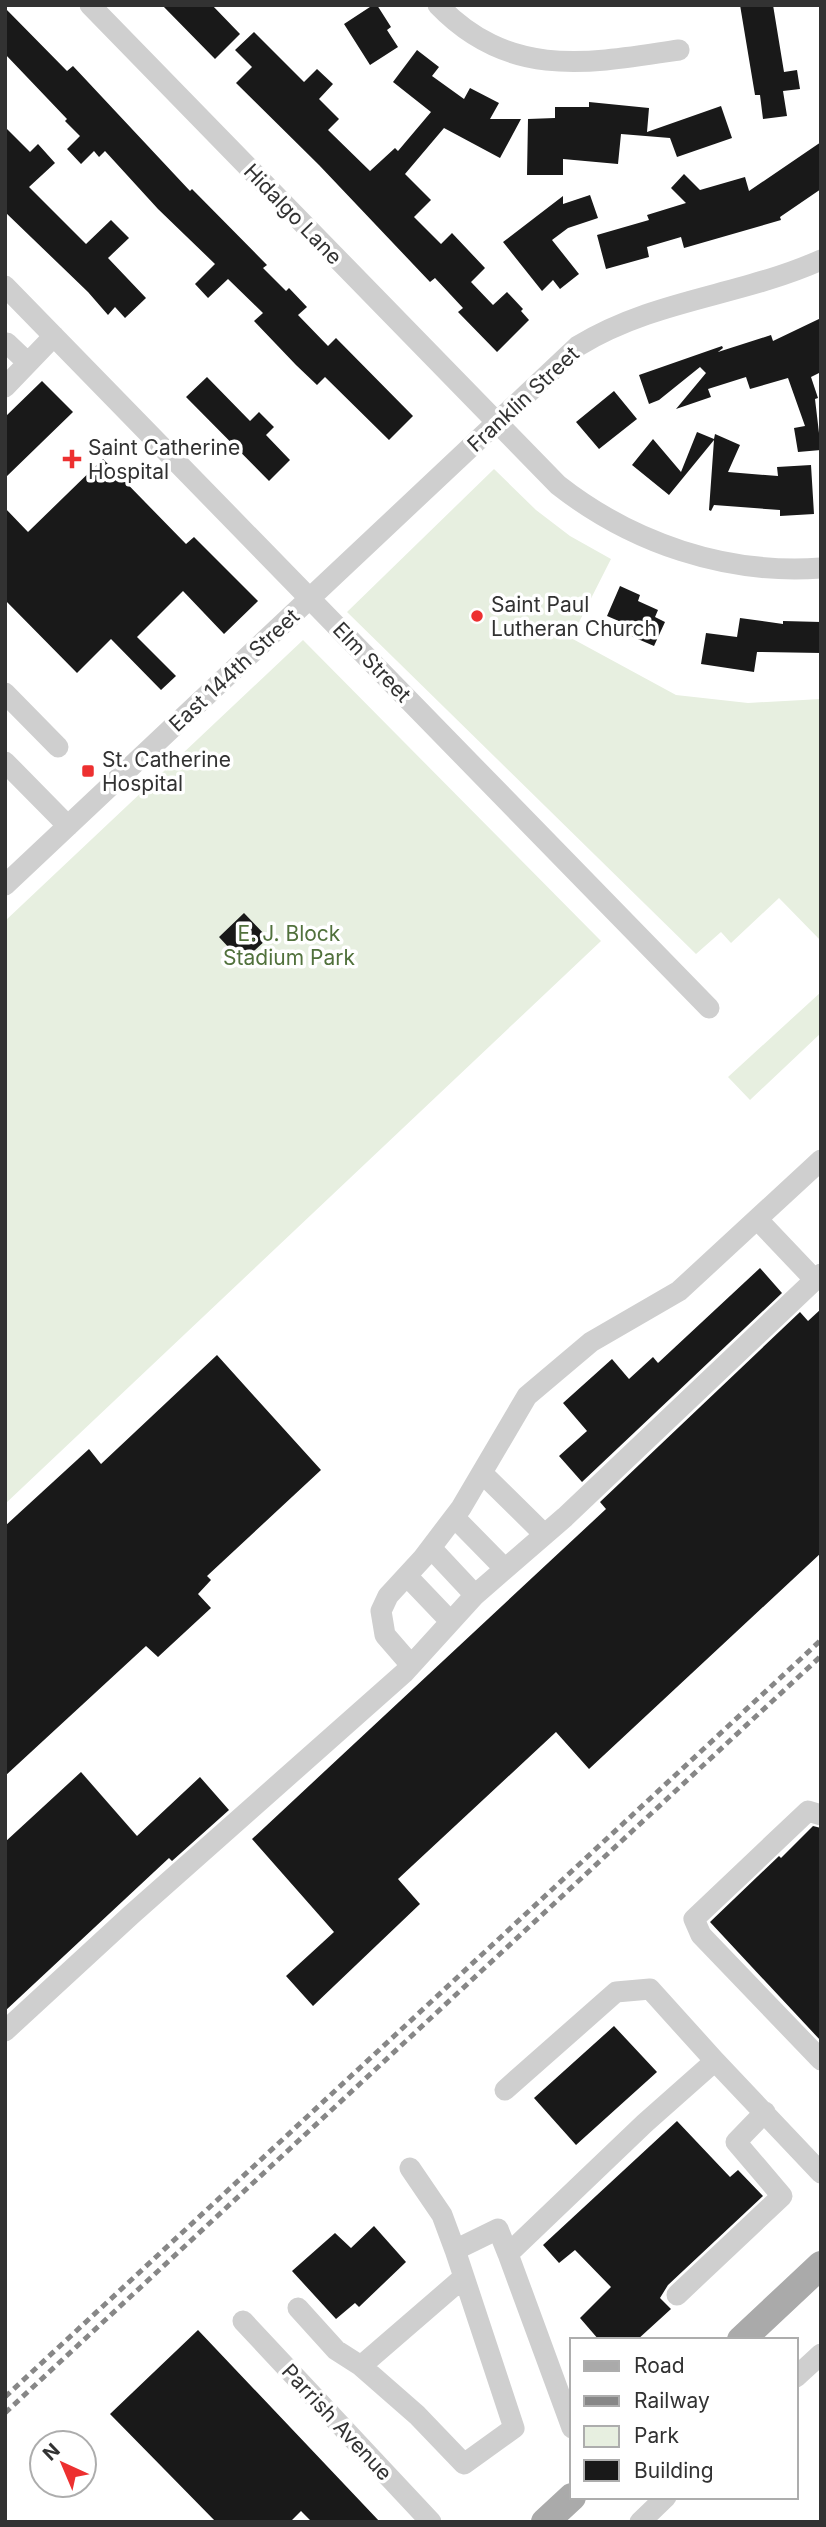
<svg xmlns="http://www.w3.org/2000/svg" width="826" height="2527" font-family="Inter,sans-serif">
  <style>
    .green { fill: #e7efe0 }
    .building { fill: #191919 }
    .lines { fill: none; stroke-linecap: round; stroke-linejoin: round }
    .minor { stroke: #cfcfcf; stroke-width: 21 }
    .major { stroke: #aaa; stroke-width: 28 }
    .rail { stroke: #878787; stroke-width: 5; stroke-dasharray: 7 5; stroke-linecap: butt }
    .poi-dot { fill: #ed3030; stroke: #fff; stroke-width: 2.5 }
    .labels { text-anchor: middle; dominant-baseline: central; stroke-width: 7; stroke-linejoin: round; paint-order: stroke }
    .street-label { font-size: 21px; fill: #323232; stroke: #fff }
    .poi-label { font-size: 21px; fill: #323232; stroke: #fff; text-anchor: start }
    .park-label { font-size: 21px; fill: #51713c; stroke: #fff }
  </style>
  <rect width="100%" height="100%" fill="#fff"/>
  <path class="green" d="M494,469L536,510L570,536L611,559L571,638L676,695L748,703L821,699V941L779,898L731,943L721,932L696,954L347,612Z
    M303,640L601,941L5,1504V921Z
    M821,992V1033L750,1100L728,1077Z"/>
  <path class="building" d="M162,5H212L240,34L215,59Z
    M373,5H377L391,27L387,30L398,47L370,65L344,24Z
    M740,5H773L784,72L797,70L800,89L783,91L787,116L763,119L760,95H755Z
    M5,8L67,71L73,66L190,191L192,189L267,265L263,268L286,291L289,288L307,307L298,315L328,346L336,338L413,416L389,440L325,377L317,385L296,365L254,321L263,313L228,279L208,298L195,284L215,264L158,209L105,151L99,157L94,151L81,164L67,149L80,136L65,121L67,119L5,54Z
    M254,32L304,82L317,69L333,84L319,99L339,119L328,130L370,171L395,148L398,151L431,112L393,82L417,50L439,67L432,76L464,99L470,88L499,103L490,119H521L500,158L444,128L405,174L431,200L414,217L441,244L452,233L485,268L471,282L493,305L507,292L523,309L521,311L529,320L497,352L458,312L463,308L435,278L430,282L319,165L236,83L252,67L235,50Z
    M589,102L649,108L647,132L721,106L732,138L677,157L670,138L621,134L618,164L563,159V175H527L528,119L555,118V107H589Z
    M5,127L30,152L38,144L55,163L29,187L86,244L111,220L129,238L108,258L146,298L125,318L115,307L108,315L88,292L5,212Z
    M821,142V189L780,217L781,220L684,248L681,237L647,247L649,257L606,269L597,235L649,220L647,215L686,203L671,188L684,174L700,190L745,177L749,191Z
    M590,195L598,218L568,228L552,240L579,274L560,289L553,280L542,291L503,242L563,196V204Z
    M821,318V372L811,377L818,398L815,399L821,450L798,452L794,428L805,426L788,378L750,389L746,377L708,389L711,397L676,409L706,373L700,367L659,400L649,404L639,375L722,346L723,348L718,352L771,335L773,341Z
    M207,377L250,421L259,412L274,427L266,435L290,460L269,481L186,397Z
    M42,381L73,412L5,478V417Z
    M614,391L637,419L599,449L576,422Z
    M697,432L714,439L715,434L740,445L728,472L778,476L777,467L811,465L814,514L780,516V510L714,505L711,511L709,510L714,440L669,495L632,465L653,439L681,472Z
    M103,459L186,544L194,537L258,601L224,634L183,591L137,637L176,676L161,690L111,639L77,673L5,600V508L28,532Z
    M620,586L640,595L638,601L658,610L655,617L665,622L654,646L617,630L621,622L607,616Z
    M740,618L783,624V621L821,622V653L757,652L754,672L701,664L706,633L737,637Z
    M244,913L268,938L242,962L219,937Z
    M760,1268L782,1293L582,1482L559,1456L587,1431L563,1403L612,1359L629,1379L653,1357L658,1363Z
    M821,1309V1553L589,1769L556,1732L398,1879L420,1904L313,2006L286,1976L334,1932L252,1839L606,1509L600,1502L800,1312L808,1321Z
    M217,1355L321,1470L207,1576L211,1580L198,1594L211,1608L158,1657L146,1646L5,1776V1526L89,1449L101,1464Z
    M81,1772L137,1836L200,1777L229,1810L172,1861L169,1858L5,2011V1842Z
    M813,1826L821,1828V2041L710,1922L779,1856L781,1858Z
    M614,2026L657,2072L576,2145L534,2098Z
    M677,2121L730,2177L738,2170L763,2196L668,2285L660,2298L671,2309L637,2340H599L580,2318L611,2287L575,2250L559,2263L543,2245Z
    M374,2226L406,2262L359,2307L355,2303L336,2319L292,2271L335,2233L351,2248Z
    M198,2330L380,2522H312L301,2511L290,2522H216L110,2414Z"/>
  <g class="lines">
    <path class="minor" d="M90,5L558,485C632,543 726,575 821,568
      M438,5C509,79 587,64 679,50
      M5,286L709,1008
      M7,343L28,363
      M5,387L54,336
      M5,693L58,747
      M5,762L68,826
      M5,885L578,346C655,299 741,296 821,260
      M757,1219L815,1280
      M482,1473L544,1534
      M455,1518L505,1569
      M431,1548L475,1595
      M407,1576L450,1621
      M411,1665L385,1635L381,1611L388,1596L423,1558L461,1508L527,1396L591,1342L679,1291L821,1160
      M821,1815L808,1811L694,1919L701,1935L821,2060
      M5,2031L131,1915L404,1673L475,1595L565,1517L821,1274
      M505,2090L616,1992L650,1989L715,2061
      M410,2168L442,2215L455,2250
      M464,2277L514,2428L464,2464L417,2415L361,2366L464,2277L455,2250L498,2229L508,2254
      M677,2295L782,2196L736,2142L765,2112
      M298,2308L336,2350L361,2366
      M243,2321L431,2522
      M796,2377L821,2354
      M572,2428L508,2254L645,2123L715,2061L821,2173
      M640,2522L666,2497"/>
    <path class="major" d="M741,2340L821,2265
      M545,2522L572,2497"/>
    <path class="rail" d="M5,2397L821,1640
      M5,2413L821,1656"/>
  </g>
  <g class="poi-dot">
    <path d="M68.5 448.5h7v7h7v7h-7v7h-7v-7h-7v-7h7z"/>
    <circle cx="477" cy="616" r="7"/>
    <rect x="81" y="764" width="14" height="14" rx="3.5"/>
  </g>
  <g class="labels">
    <g class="street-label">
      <text transform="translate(293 214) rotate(46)">Hidalgo Lane</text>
      <text transform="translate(523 399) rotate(-43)">Franklin Street</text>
      <text transform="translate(372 662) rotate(46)">Elm Street</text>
      <text transform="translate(234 670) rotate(-43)">East 144th Street</text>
      <text transform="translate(337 2422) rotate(47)">Parrish Avenue</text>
    </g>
    <g class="poi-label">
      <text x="88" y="447">Saint Catherine<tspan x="88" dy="24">Hospital</tspan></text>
      <text x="491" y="604">Saint Paul<tspan x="491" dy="24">Lutheran Church</tspan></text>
      <text x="102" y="759">St. Catherine<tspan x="102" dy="24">Hospital</tspan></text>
    </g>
    <g class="park-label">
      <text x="289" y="933">E. J. Block<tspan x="289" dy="24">Stadium Park</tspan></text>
    </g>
  </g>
  <rect width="826" height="2527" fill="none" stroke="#323232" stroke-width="14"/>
  <rect x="570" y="2338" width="228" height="161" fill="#ffffff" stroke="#adadad" stroke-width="2"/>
  <rect x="584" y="2361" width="35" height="10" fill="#aaaaaa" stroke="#adadad" stroke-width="2"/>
  <text x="634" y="2373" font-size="21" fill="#323232">Road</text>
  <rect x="584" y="2396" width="35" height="10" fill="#878787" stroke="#adadad" stroke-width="2"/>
  <text x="634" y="2408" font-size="21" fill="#323232">Railway</text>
  <rect x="584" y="2426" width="35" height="21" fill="#e7efe0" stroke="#adadad" stroke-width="2"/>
  <text x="634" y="2443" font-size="21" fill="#323232">Park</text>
  <rect x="584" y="2460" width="35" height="21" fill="#191919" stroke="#adadad" stroke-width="2"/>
  <text x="634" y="2478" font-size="21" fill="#323232">Building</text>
  <g transform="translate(63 2464) rotate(316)"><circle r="33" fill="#ffffff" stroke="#adadad" stroke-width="2"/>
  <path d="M0-5L12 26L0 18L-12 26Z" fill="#ed3030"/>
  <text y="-10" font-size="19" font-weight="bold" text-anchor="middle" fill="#323232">N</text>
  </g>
</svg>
